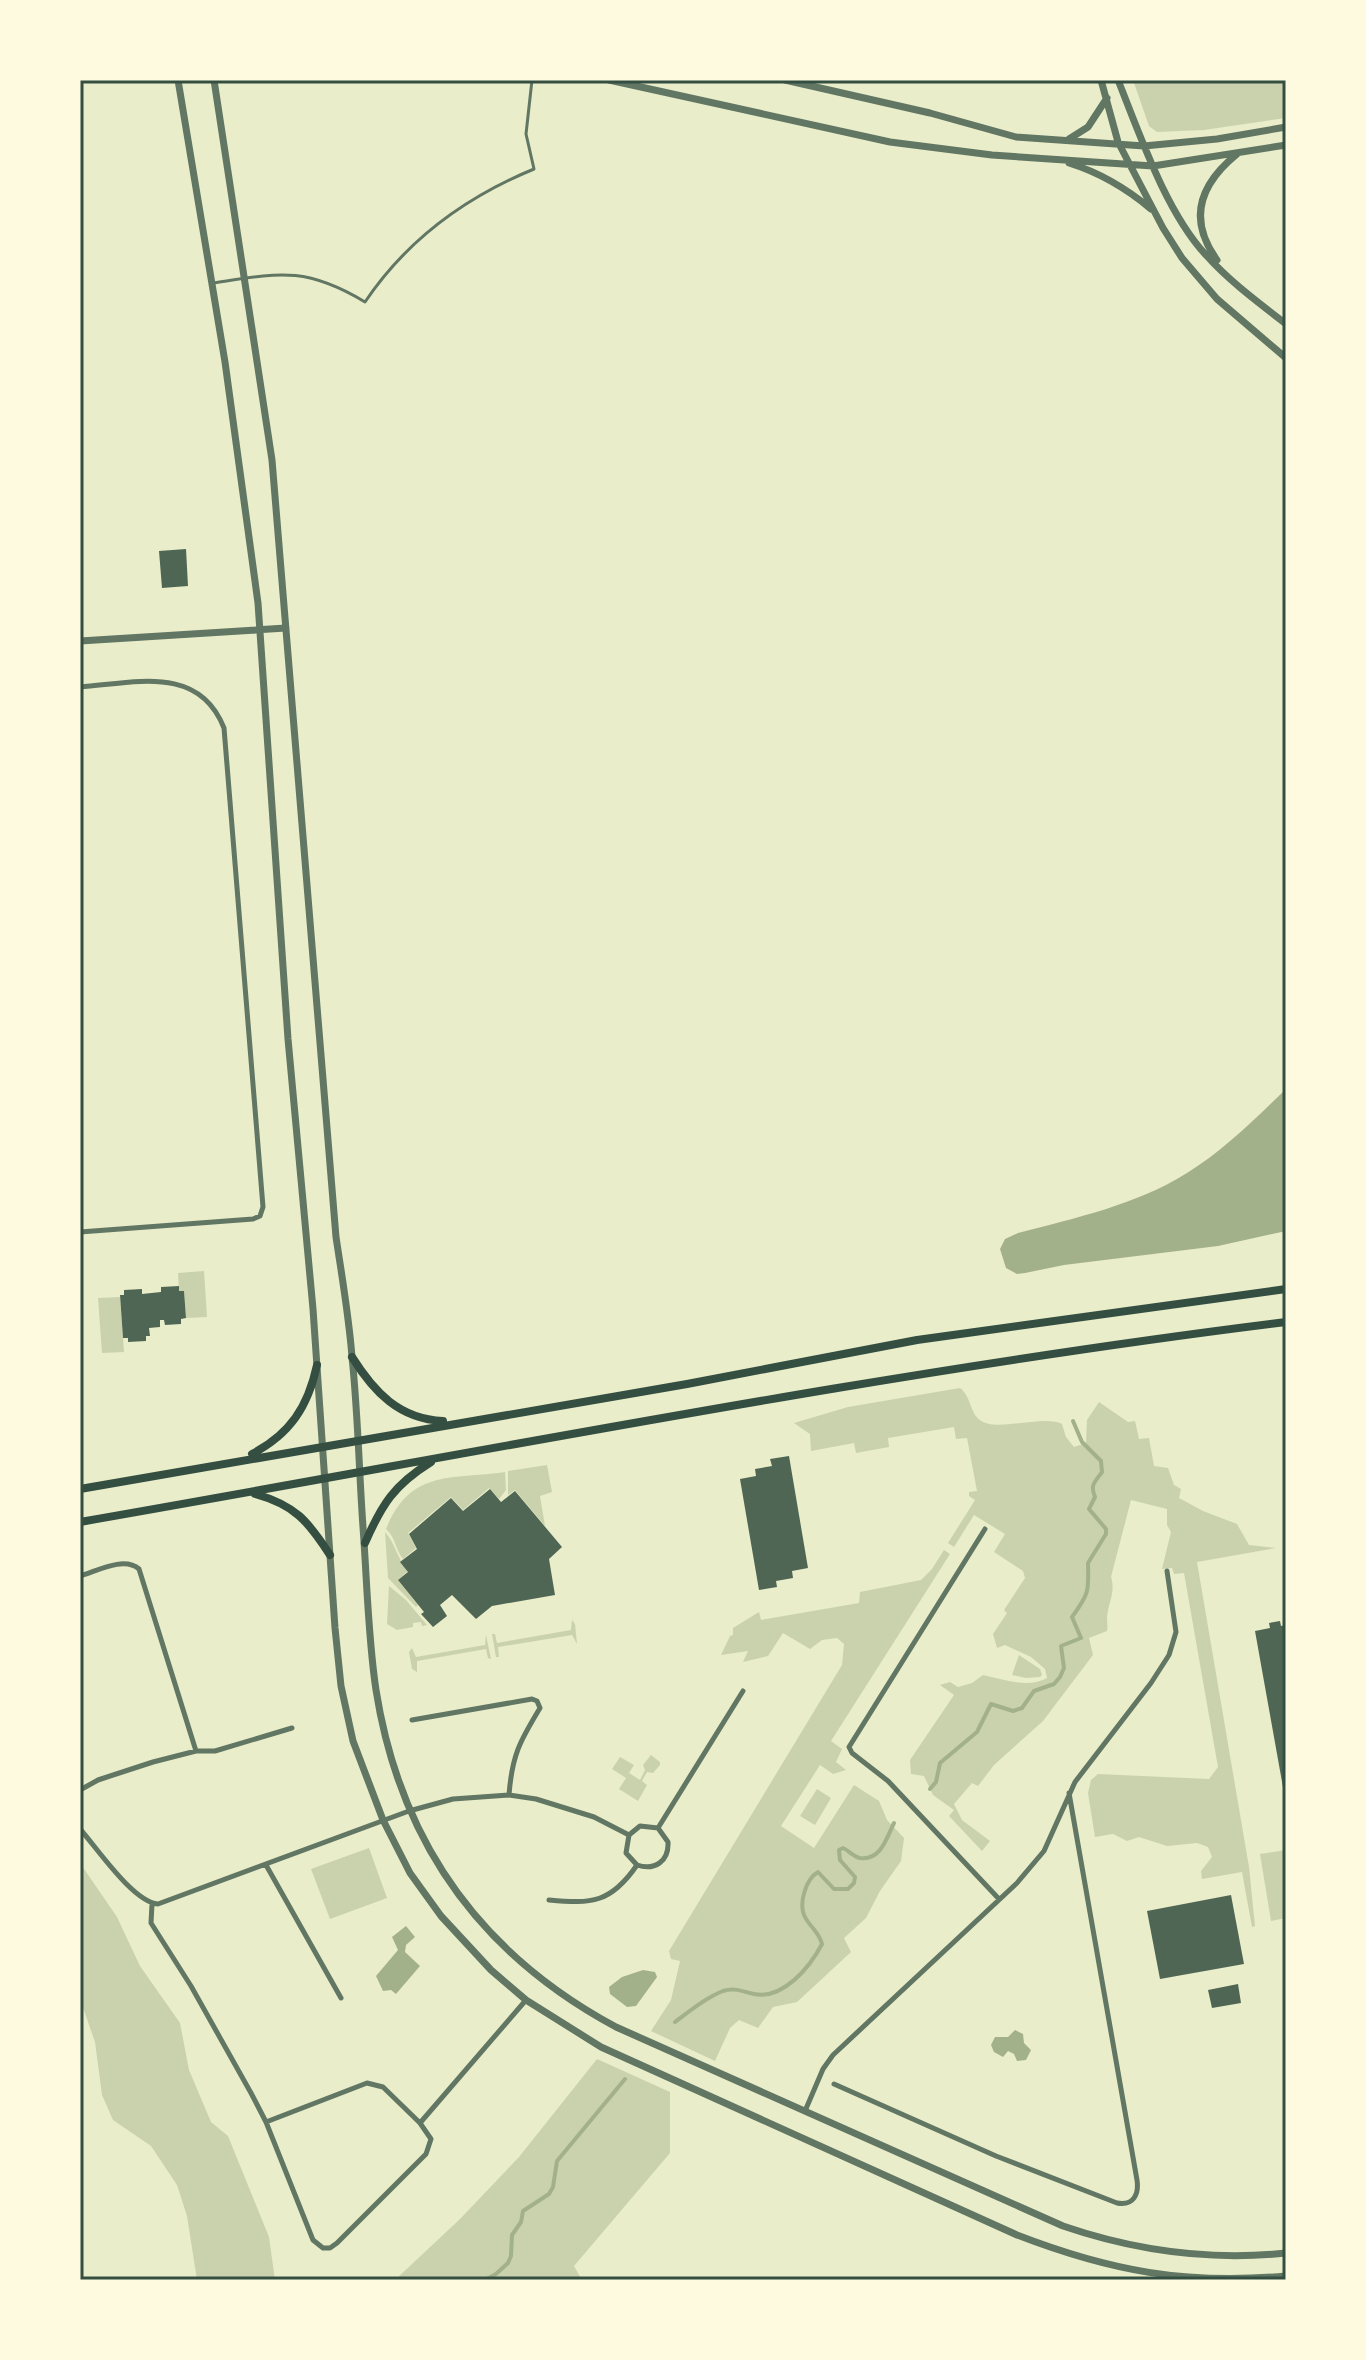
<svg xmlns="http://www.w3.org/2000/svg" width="1366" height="2360" font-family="Quicksand,sans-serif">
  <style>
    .green { fill: #cad2ad }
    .water { fill: #a3b18a }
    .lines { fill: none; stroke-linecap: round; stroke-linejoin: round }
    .stream { stroke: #a3b18a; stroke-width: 4 }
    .building { fill: #4f6655 }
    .service { stroke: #617663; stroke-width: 3 }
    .minor { stroke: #617663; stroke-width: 5 }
    .tertiary { stroke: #617663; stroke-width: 7 }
    .primary { stroke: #344e41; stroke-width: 8 }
    .neatline { fill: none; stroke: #344e41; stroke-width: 3 }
  </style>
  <rect width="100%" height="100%" fill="#e9edc9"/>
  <path class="green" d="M1133,80H1286V118L1204,130L1157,132L1149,126Z
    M204,1271L207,1317L186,1318L184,1291H179L178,1273Z
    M120,1297L124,1352L102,1353L98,1298Z
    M960,1388C971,1396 970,1413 980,1420C996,1433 1043,1414 1062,1424L1066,1437L1074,1447L1086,1443L1087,1420L1099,1402L1128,1422L1135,1421L1139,1439L1149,1438L1154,1466L1168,1468L1174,1485L1181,1489L1179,1498L1203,1511L1237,1524L1249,1545L1276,1548L1197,1562L1249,1867L1255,1926L1252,1927L1242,1872L1202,1879L1201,1871L1212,1857L1208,1847L1197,1843L1167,1846L1139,1837L1127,1841L1113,1834L1095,1837L1088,1793L1091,1780L1098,1774L1209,1779L1218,1767L1184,1573L1174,1574L1172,1568L1162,1569L1171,1532L1167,1525V1509L1131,1500L1111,1577C1116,1593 1108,1602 1107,1618C1107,1622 1108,1627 1107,1631L1089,1638L1093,1655L1043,1721L994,1765L978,1786L972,1783L954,1804L962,1820L990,1841L982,1851L949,1816L954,1810L933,1795L924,1776L911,1774L910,1760L954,1695L940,1685L950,1682L958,1687L972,1683L983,1675C1003,1679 1028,1689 1047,1678L1045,1669L1031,1657L1005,1645L997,1648L993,1634L1007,1613L1004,1610L1025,1578L1023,1571L994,1552L1005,1534L974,1515L954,1547L948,1543L975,1500L969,1496V1492L977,1491L967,1438L956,1439L954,1427L888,1438L889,1447L856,1453L854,1443L811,1451L810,1434L794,1423L848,1407Z
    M547,1465L552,1492L540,1496L545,1526L515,1490L508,1495V1471Z
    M505,1472L506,1490L499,1499L489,1488L463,1510L451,1497L408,1533L416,1548L403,1559C395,1549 396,1538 386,1529C411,1468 452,1480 505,1472Z
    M385,1532C396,1544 397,1559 408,1571L398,1580L418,1605L416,1607L388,1578Z
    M944,1550L950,1554L831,1741L842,1749L836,1762L846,1770L833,1774L820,1765L781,1826L814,1848L854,1785L879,1801L887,1820L904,1838L901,1861L880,1891L866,1918L844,1938L851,1952L797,2002L773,2007L758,2028L739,2020L730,2028L715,2061L651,2031L671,2000L680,1961L671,1959L669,1951L842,1665L844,1644L837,1638L822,1640L810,1649L783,1633L768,1656L743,1662L748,1651L721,1655L730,1636L733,1635V1628L759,1612L761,1620L859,1603L860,1592L921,1580L932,1569Z
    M389,1586L406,1600L427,1625L422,1626L421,1622L413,1623V1627L397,1630L387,1624Z
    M572,1620L575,1624L577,1644L572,1635L498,1647L499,1657H496L492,1634H495L497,1643L571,1630Z
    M486,1635L491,1659L488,1658L486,1649L417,1661V1672L412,1669L409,1652L412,1648L416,1657L485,1645Z
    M1019,1655L1040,1669L1042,1675L1040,1677L1026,1678L1012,1675Z
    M651,1755L660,1762V1765L653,1773L647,1772L642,1781L647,1785L638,1801L619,1789L626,1778L612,1769L620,1757L634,1765L629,1773L640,1780L645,1770L643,1765Z
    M817,1789L831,1798L815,1825L800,1816Z
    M369,1848L387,1898L330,1919L311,1869Z
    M1286,1850V1918L1271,1921L1260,1854Z
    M80,1863L117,1917L140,1966L180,2023L189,2070L211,2122L228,2136L269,2237L275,2280H197L187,2216L177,2185L151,2146L113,2120L102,2095L95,2042L80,1999Z
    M597,2059L670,2092V2153L574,2266L582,2280H395L460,2219L519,2157Z"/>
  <path class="water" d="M1286,1089V1231L1218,1246L1064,1265L1025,1273L1017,1274L1006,1268L1000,1249L1005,1239L1018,1233C1075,1218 1136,1205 1187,1173C1223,1151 1255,1119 1286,1089Z
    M406,1926L415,1937L406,1945L405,1952L420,1966L396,1994L391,1990L383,1991L376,1976L398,1950L392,1937Z
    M643,1970L655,1972L657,1977L636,2006L627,2007L610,1994L609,1987L622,1977Z
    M1015,2030L1023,2034L1024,2043L1031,2050L1026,2060L1017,2061L1014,2054L1008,2051L1003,2057L994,2052L991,2045L995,2037H1008Z"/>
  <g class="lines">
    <path class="stream" d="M930,1789L936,1782L940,1763L977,1732L991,1704L1013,1711L1022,1708L1034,1691L1054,1684L1060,1677L1064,1668L1061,1646L1081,1638L1072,1617C1089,1594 1089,1591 1088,1563L1106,1534V1529L1089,1509L1095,1497C1090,1485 1094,1483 1102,1472L1101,1461L1082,1442L1073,1421
      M675,2022C690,2011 705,1998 723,1991C735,1987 743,1992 754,1994C783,2000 810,1967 822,1944C818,1930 810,1928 804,1915C799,1902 806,1879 818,1872L834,1889H848L854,1883L855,1877L840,1860L839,1850L843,1848C848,1850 854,1857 860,1858C881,1861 887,1837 894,1823
      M485,2280L496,2274L508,2263L511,2256L512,2235L521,2222L523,2211L549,2194L553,2187L557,2161L625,2079"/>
  </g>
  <path class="building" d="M186,549L188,586L162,588L159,551Z
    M179,1286V1291H184L186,1318L181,1319V1324L165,1325L164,1320H160V1327L149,1328L150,1336H146V1341L128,1342V1338H123L120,1295H124V1290L142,1289V1294L161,1292V1287Z
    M789,1456L808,1568L792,1571L793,1578L776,1581L777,1587L759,1590L740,1479L756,1476L755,1469L772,1466L770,1459Z
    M490,1489L501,1502L515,1491L562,1547L549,1559L555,1595L492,1606L476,1619L452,1595L440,1605L447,1616L433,1627L421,1614L424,1612L398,1580L408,1572L400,1562L417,1549L409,1534L451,1498L463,1511Z
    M1280,1621L1281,1626L1286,1625L1284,1793L1255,1631L1270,1628L1269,1623Z
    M1231,1895L1244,1964L1160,1979L1147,1911Z
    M1238,1984L1241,2003L1212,2008L1208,1990Z"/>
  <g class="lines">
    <path class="service" d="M213,283C279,273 305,266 365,302C406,241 466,197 534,169L526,134L532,80"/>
    <path class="minor" d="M80,687C134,683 199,664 224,728L263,1207L260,1216L253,1219L80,1232
      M985,1529L849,1747L852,1753L888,1781L999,1899
      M80,1576C97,1571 124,1556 139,1569L196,1751
      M412,1720L532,1699L537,1701L540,1708C520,1741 512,1755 509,1795
      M80,1790L98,1780L153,1762L196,1751H215L292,1728
      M658,1828L743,1691
      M80,1829C97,1848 133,1902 158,1904L409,1811L453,1799L509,1795L536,1799L594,1817L629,1835
      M266,1865L341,1998
      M637,1865L626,1853L629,1835L640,1826L658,1828
      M637,1865C655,1871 669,1861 668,1842L658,1828
      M549,1900C592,1904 611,1903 637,1865
      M152,1904L151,1923L191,1986L251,2093L266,2122L313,2240L323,2248H330L337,2243L426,2154L431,2139L420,2123L526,2000
      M834,2084L996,2156L1117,2203C1134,2206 1139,2194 1137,2180L1069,1793
      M805,2111L823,2069L833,2055L1017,1883L1044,1851L1075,1782L1151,1683L1169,1655L1176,1632L1167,1571
      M266,2122L367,2083L383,2087L420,2123"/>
    <path class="tertiary" d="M178,80L225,362L258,603L288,1039L313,1309L335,1628L341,1686L353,1741L383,1820L410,1873L441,1916L491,1970L526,2000L601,2047L1017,2235C1110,2271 1186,2285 1286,2276
      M214,80L272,460L336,1237C342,1277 349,1317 352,1357C358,1414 359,1471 363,1527C367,1581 368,1637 376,1690C400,1842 480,1954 616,2027L1063,2226C1136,2251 1209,2261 1286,2253
      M609,80L890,142L992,155L1153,166L1286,145
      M785,80L930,113L1016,137L1144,146L1217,139L1286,127
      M1101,80L1118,142L1163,228L1182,258L1217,299L1286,358
      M1118,80C1140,135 1166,212 1206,255C1229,281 1259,303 1286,324
      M1069,139L1088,127L1107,98
      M1069,163C1101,173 1126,188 1151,209
      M1217,260C1187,219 1200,184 1237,154
      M80,641L286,628"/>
    <path class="primary" d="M352,1357C374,1392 399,1419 443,1421
      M252,1454C290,1434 308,1407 317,1365
      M80,1489L687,1384L917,1340L1286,1289
      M255,1494C295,1505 308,1521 330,1555
      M80,1522C482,1452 881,1372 1286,1322
      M365,1543C382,1504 394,1485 431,1462"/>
  </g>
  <rect width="1366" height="2360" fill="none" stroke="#fefae0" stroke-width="164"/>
  <rect x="82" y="82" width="1202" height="2196" class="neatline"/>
</svg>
